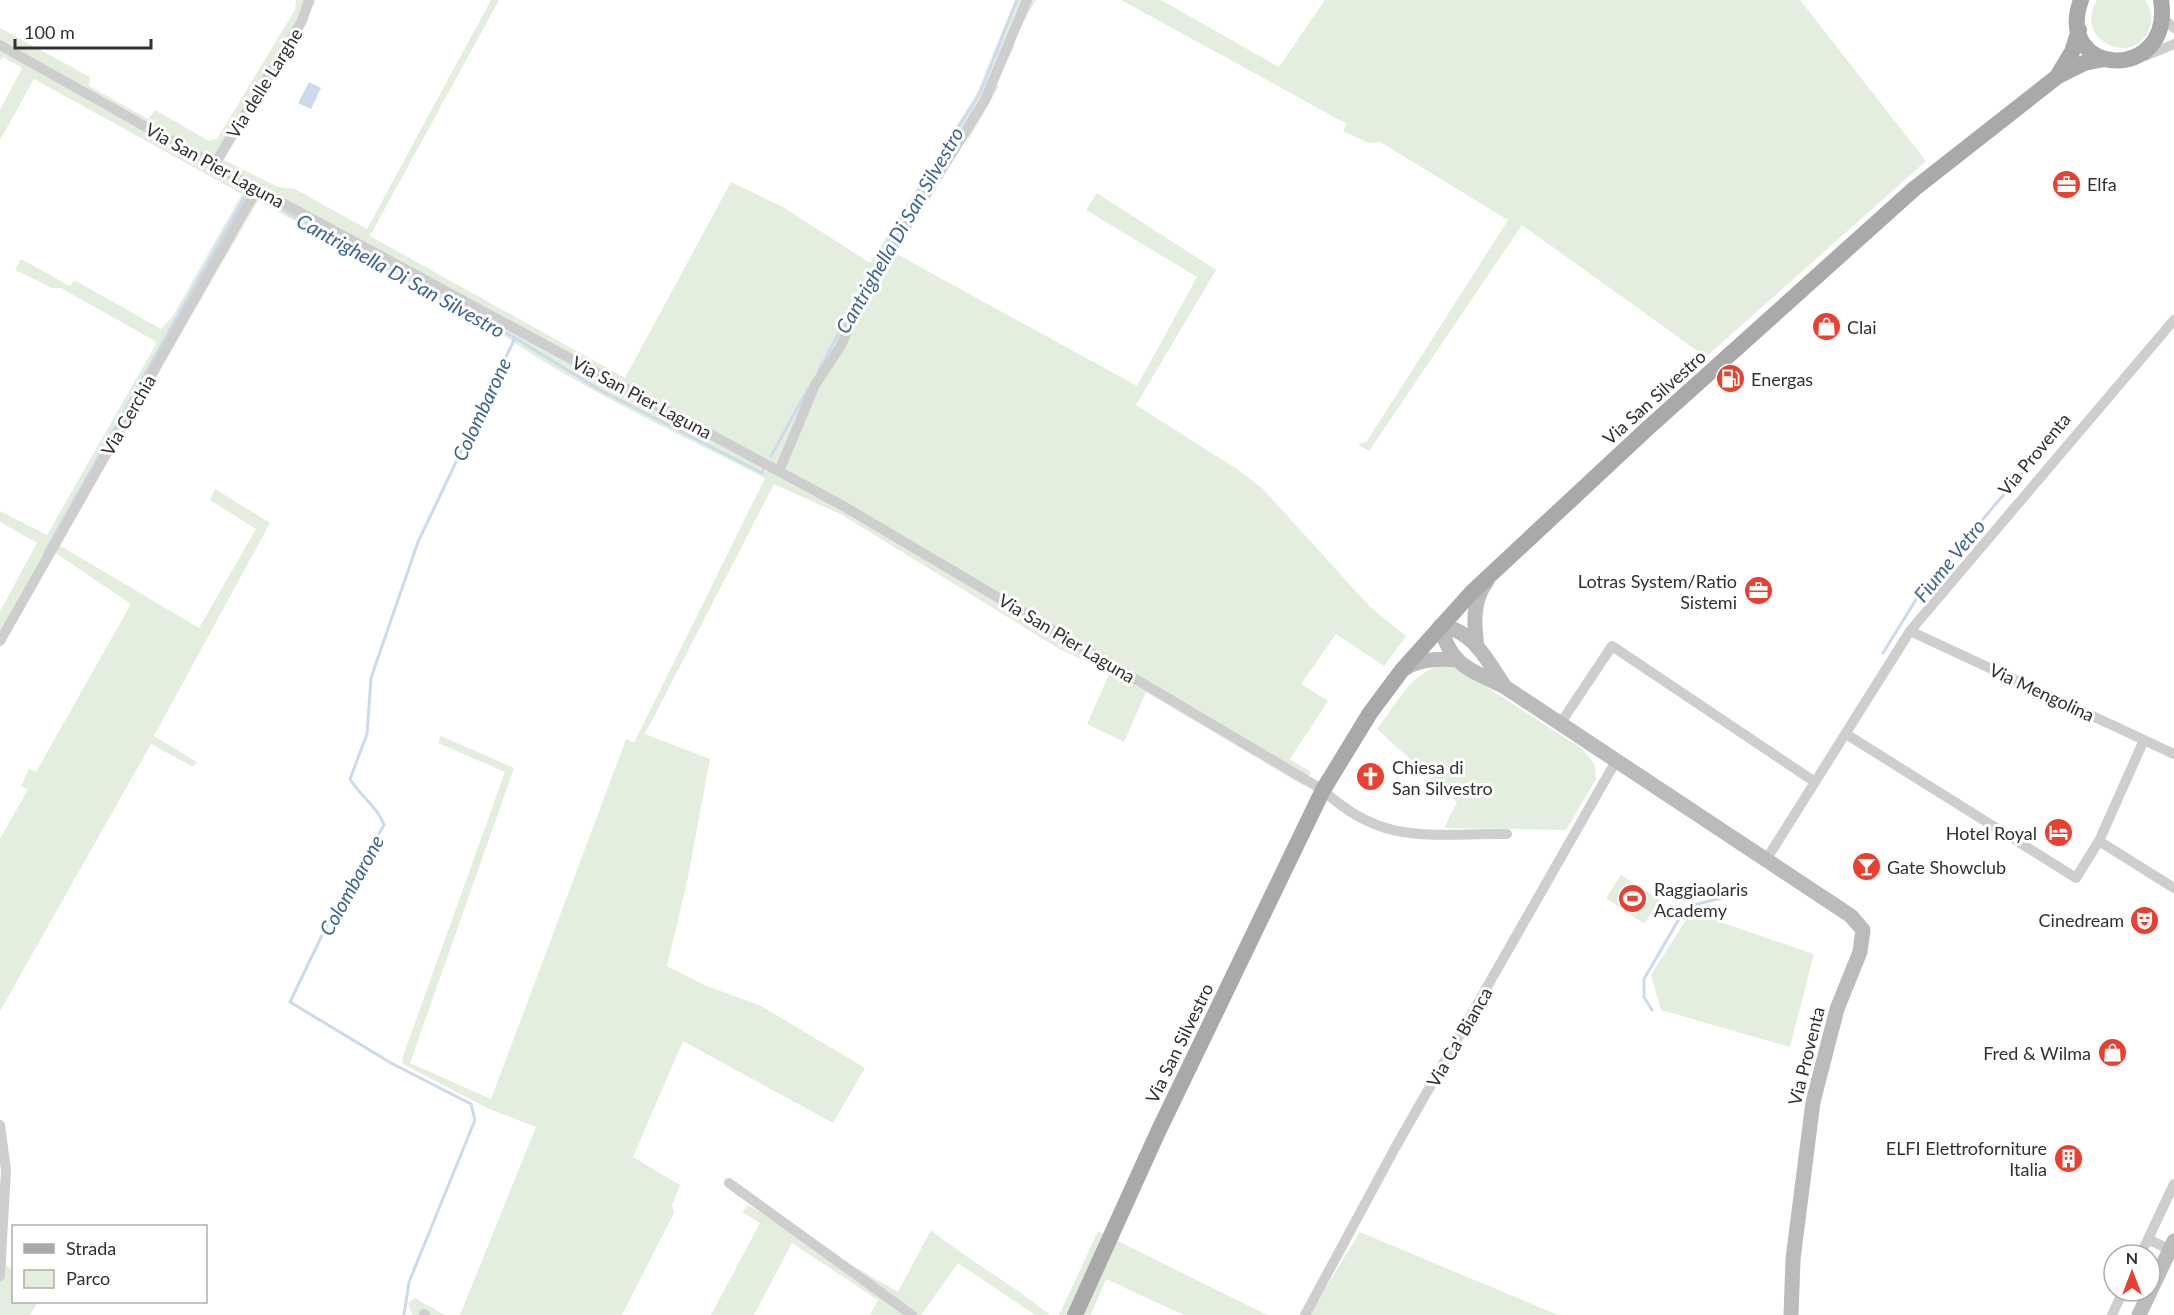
<svg xmlns="http://www.w3.org/2000/svg" width="2174" height="1315" font-family="Lato,sans-serif">
  <style>
    .green { fill: #e4eede }
    .water { fill: #cbdaed }
    .lines { fill: none; stroke-linecap: round; stroke-linejoin: round }
    .stream { stroke: #cbdaed; stroke-width: 3 }
    .street { stroke: #cecece; stroke-width: 10 }
    .secondary { stroke: #bbb; stroke-width: 15 }
    .primary { stroke: #a9a9a9; stroke-width: 16 }
    .labels { text-anchor: middle; dominant-baseline: central; stroke-width: 6; stroke-linejoin: round; paint-order: stroke }
    .street-label { font-size: 18px; fill: #313131; stroke: #fff }
    .poi-label { font-size: 18px; fill: #313131; stroke: #fff; text-anchor: start }
    .water-label { font-size: 20px; font-style: italic; fill: #3c6495; stroke: #fff }
  </style>
  <rect width="100%" height="100%" fill="#fff"/>
  <path class="green" d="M296,0L316,1L224,160L278,187L295,189L367,229L491,0H499L370,236L625,378L731,182L783,207L870,263L976,95L1015,0H1036L1012,42L1015,46L995,83L999,86L969,139L965,137L893,252L1137,386L1197,277L1086,210L1097,193L1216,270L1136,405L1237,469L1263,489L1370,607L1406,636L1384,666L1336,634L1301,684L1328,701L1290,759L1311,772L1304,786L1146,692L1124,742L1087,724L1110,672L1061,650L842,515L774,484L645,734L710,759L687,882L667,966L704,985L761,1006L865,1068L833,1123L683,1041L633,1157L680,1185L672,1205L674,1213L622,1315H460L536,1127L487,1108L403,1064L402,1059L505,772L438,743L441,736L514,768L410,1063L491,1099L626,739L634,743L765,478C675,432 580,389 497,331L258,201L59,545L199,628L256,529L210,500L215,489L270,523L154,736L197,762L193,767L151,744L0,1011V839L28,789L21,786L29,769L36,772L131,604L54,552L0,647V611L37,543L0,522V511L47,535L156,344L155,341L61,288H52L15,270L21,259L70,286L74,280L161,329L172,317L242,194L34,79L0,140V110L22,68L3,57L0,61V28L90,77L89,86L148,119L155,110L209,141L217,139L295,10Z
    M1121,0H1161L1279,67L1325,0H1800L1926,161L1706,357L1522,225L1369,451L1358,445L1367,441L1508,220L1380,142L1369,143L1343,131L1347,124Z
    M2097,0H2145C2151,8 2153,18 2150,27C2136,69 2072,42 2097,0Z
    M1442,665L1456,667L1582,749L1595,765L1596,779L1566,830L1444,828L1457,802L1377,729C1395,706 1411,672 1442,665Z
    M1621,875L1660,900L1644,924L1606,898Z
    M1691,912L1814,954L1790,1047L1661,1010L1651,975Z
    M748,1205L898,1292L931,1230C969,1261 1012,1284 1050,1315H1035L958,1263L921,1315H870L878,1300L792,1243L754,1315H711L760,1223L742,1212Z
    M1098,1231L1267,1315H1184L1106,1279L1091,1315H1059Z
    M1360,1232L1558,1315H1309Z
    M0,1261L13,1270L14,1302H38L30,1315H0Z
    M415,1298L444,1315H412L408,1303Z"/>
  <path class="water" d="M309,82L321,88L311,109L298,103Z"/>
  <g class="lines">
    <path class="stream" d="M261,198L515,338L600,390L762,473L763,470
      M819,370L899,221L980,93L1017,0
      M771,456L808,389
      M44,554L248,191
      M1883,653L1920,593L2023,472
      M1652,1010L1644,997V979L1686,907L1725,897
      M404,1315L409,1282L475,1120L471,1104L391,1063L290,1002L337,904L384,825C377,806 360,796 350,779L367,734L371,678L418,542L515,338"/>
    <path class="street" d="M2165,20L2174,28
      M0,45L257,189L845,507L1323,790C1384,847 1430,833 1507,834
      M2145,56L2174,44
      M214,165L302,21L309,0
      M779,471L815,385L840,347L868,288L985,100L1027,0
      M1910,631L2174,754
      M0,641L257,189
      M1560,724L1612,646L1815,782
      M1846,734L2076,878L2099,841L2144,740
      M2099,841L2174,888
      M1766,860L1910,631L2174,320
      M0,1125L6,1170L0,1276
      M729,1183L912,1315
      M2148,1239L2174,1184
      M2140,1255L2148,1239L2170,1250
      M424,1314L425,1315
      M1305,1315L1395,1148L1616,761
      M2112,1315L2123,1291"/>
    <path class="secondary" d="M1477,647C1474,623 1472,601 1487,581
      M1402,670C1418,659 1438,658 1457,660
      M1505,687C1488,662 1473,629 1440,626C1452,667 1469,669 1505,687L1851,916L1863,930L1860,952L1837,1009L1813,1102L1793,1259L1791,1315
      M2139,1315L2174,1241"/>
    <path class="primary" d="M2081,0C2053,77 2174,84 2161,0
      M2058,75L2072,52L2079,30
      M1075,1315L1158,1132L1323,790L1370,713L1402,670L1472,592L1648,428L1914,189L2058,76L2084,63L2104,59"/>
  </g>
  <defs>
    <symbol id="office-disc" viewBox="-11 -11 22 22"><circle r="9.5" fill="#e94031" stroke="#fff"/><path d="M-6-3h4V-5.5h4V-3h4V5H-6ZM-1-4.5V-3h2v-1.5ZM-6 0V1H6V0Z" fill="#fff"/></symbol>
    <symbol id="shop-disc" viewBox="-11 -11 22 22"><circle r="9.5" fill="#e94031" stroke="#fff"/><path d="M-5-2.5h2.3a2.7 3.5 0 0 1 5.4 0H5L5.5 6h-11ZM-1.5-2.5h3a1.5 2.3 0 0 0-3 0Z" fill="#fff"/></symbol>
    <symbol id="fuel-disc" viewBox="-11 -11 22 22"><circle r="9.5" fill="#e94031" stroke="#fff"/><path d="M-5.5-6h7V0h2V4h1.3V-2.5L3-4.5l.8-.8L6-3V5H2.5V1h-1V6h-7ZM-4.2-4.7v3.2H.2V-4.7Z" fill="#fff"/></symbol>
    <symbol id="church-disc" viewBox="-11 -11 22 22"><circle r="9.5" fill="#e94031" stroke="#fff"/><path d="M-1.2-6h2.4v3.5h3.3v2.4h-3.3V6h-2.4V-.1h-3.3v-2.4h3.3Z" fill="#fff"/></symbol>
    <symbol id="hotel-disc" viewBox="-11 -11 22 22"><circle r="9.5" fill="#e94031" stroke="#fff"/><path d="M-6-4.5h1.5V1H6V5H4.5V3h-9V5H-6ZM-4 0a1.8 1.8 0 1 1 3.6 0ZM.5 0V-2.5h3Q6-2.5 6 0Z" fill="#fff"/></symbol>
    <symbol id="bar-disc" viewBox="-11 -11 22 22"><circle r="9.5" fill="#e94031" stroke="#fff"/><path d="M-6-5H6L.8 .8V4.5H3.5V6h-7V4.5H-.8V.8Z" fill="#fff"/></symbol>
    <symbol id="stadium-disc" viewBox="-11 -11 22 22"><circle r="9.5" fill="#e94031" stroke="#fff"/><path d="M0-5a6.5 5 0 1 0 0 10a6.5 5 0 1 0 0-10ZM-3.5-1.8h7v3.6h-7Z" fill="#fff"/></symbol>
    <symbol id="theatre-disc" viewBox="-11 -11 22 22"><circle r="9.5" fill="#e94031" stroke="#fff"/><path d="M-5-5.5Q0-4 5-5.5V0Q5 5 0 6Q-5 5-5 0ZM-3.3-2.5H-1v1.5H-3.3ZM1-2.5H3.3v1.5H1ZM-2.8 1Q0 5.5 2.8 1Z" fill="#fff"/></symbol>
    <symbol id="building-disc" viewBox="-11 -11 22 22"><circle r="9.5" fill="#e94031" stroke="#fff"/><path d="M-4-6H4V6H1V3H-1V6H-4ZM-2.5-4.3h1.7v1.8h-1.7ZM.8-4.3h1.7v1.8H.8ZM-2.5-1h1.7V.8h-1.7ZM.8-1h1.7V.8H.8Z" fill="#fff"/></symbol>
  </defs>
  <g fill-rule="evenodd">
    <use href="#office-disc" x="2050" y="168" width="33" height="33"/>
    <use href="#shop-disc" x="1810" y="310" width="33" height="33"/>
    <use href="#fuel-disc" x="1714" y="362" width="33" height="33"/>
    <use href="#office-disc" x="1742" y="574" width="33" height="33"/>
    <use href="#church-disc" x="1354" y="760" width="33" height="33"/>
    <use href="#hotel-disc" x="2042" y="816" width="33" height="33"/>
    <use href="#bar-disc" x="1850" y="850" width="33" height="33"/>
    <use href="#stadium-disc" x="1616" y="882" width="33" height="33"/>
    <use href="#theatre-disc" x="2128" y="904" width="33" height="33"/>
    <use href="#shop-disc" x="2096" y="1036" width="33" height="33"/>
    <use href="#building-disc" x="2052" y="1142" width="33" height="33"/>
  </g>
  <g class="labels">
    <g class="street-label">
      <text transform="translate(264 83) rotate(-58)">Via delle Larghe</text>
      <text transform="translate(215 165) rotate(29)">Via San Pier Laguna</text>
      <text transform="translate(642 397) rotate(28)">Via San Pier Laguna</text>
      <text transform="translate(1654 397) rotate(-42)">Via San Silvestro</text>
      <text transform="translate(128 415) rotate(-60)">Via Cerchia</text>
      <text transform="translate(2034 454) rotate(-50)">Via Proventa</text>
      <text transform="translate(1067 638) rotate(31)">Via San Pier Laguna</text>
      <text transform="translate(2042 692) rotate(25)">Via Mengolina</text>
      <text transform="translate(1459 1037) rotate(-60)">Via Ca' Bianca</text>
      <text transform="translate(1179 1043) rotate(-64)">Via San Silvestro</text>
      <text transform="translate(1806 1056) rotate(-76)">Via Proventa</text>
    </g>
    <g class="poi-label">
      <text x="2087" y="184">Elfa</text>
      <text x="1847" y="327">Clai</text>
      <text x="1751" y="379">Energas</text>
      <text x="1737" y="581" text-anchor="end">Lotras System/Ratio<tspan x="1737" dy="21">Sistemi</tspan></text>
      <text x="1392" y="767">Chiesa di<tspan x="1392" dy="21">San Silvestro</tspan></text>
      <text x="2037" y="833" text-anchor="end">Hotel Royal</text>
      <text x="1887" y="867">Gate Showclub</text>
      <text x="1654" y="889">Raggiaolaris<tspan x="1654" dy="21">Academy</tspan></text>
      <text x="2124" y="920" text-anchor="end">Cinedream</text>
      <text x="2091" y="1053" text-anchor="end">Fred &amp; Wilma</text>
      <text x="2047" y="1148" text-anchor="end">ELFI Elettroforniture<tspan x="2047" dy="21">Italia</tspan></text>
    </g>
    <g class="water-label">
      <text transform="translate(899 230) rotate(-60)">Cantrighella Di San Silvestro</text>
      <text transform="translate(401 275) rotate(29)">Cantrighella Di San Silvestro</text>
      <text transform="translate(481 409) rotate(-65)">Colombarone</text>
      <text transform="translate(1949 560) rotate(-51)">Fiume Vetro</text>
      <text transform="translate(351 885) rotate(-61)">Colombarone</text>
    </g>
  </g>
  <rect x="12" y="1225" width="195" height="78" fill="#ffffff" stroke="#adadad" stroke-width="1.5"/>
  <rect x="24" y="1244" width="30" height="9" fill="#a9a9a9" stroke="#adadad" stroke-width="1.5"/>
  <text x="66" y="1255" font-size="18" fill="#313131">Strada</text>
  <rect x="24" y="1270" width="30" height="18" fill="#e4eede" stroke="#adadad" stroke-width="1.5"/>
  <text x="66" y="1285" font-size="18" fill="#313131">Parco</text>
  <g transform="translate(2132 1273)"><circle r="28" fill="#ffffff" stroke="#adadad" stroke-width="1.5"/>
  <path d="M0-4.5L10 22L0 15L-10 22Z" fill="#e94031"/>
  <text y="-9" font-size="16" font-weight="bold" text-anchor="middle" fill="#313131">N</text>
  </g>
  <path d="M15 39v9h136v-9" fill="none" stroke="#313131" stroke-width="3"/>
  <text x="24" y="39" font-size="18" fill="#313131" stroke="#ffffff" stroke-width="4.5" paint-order="stroke">100 m</text>
</svg>
